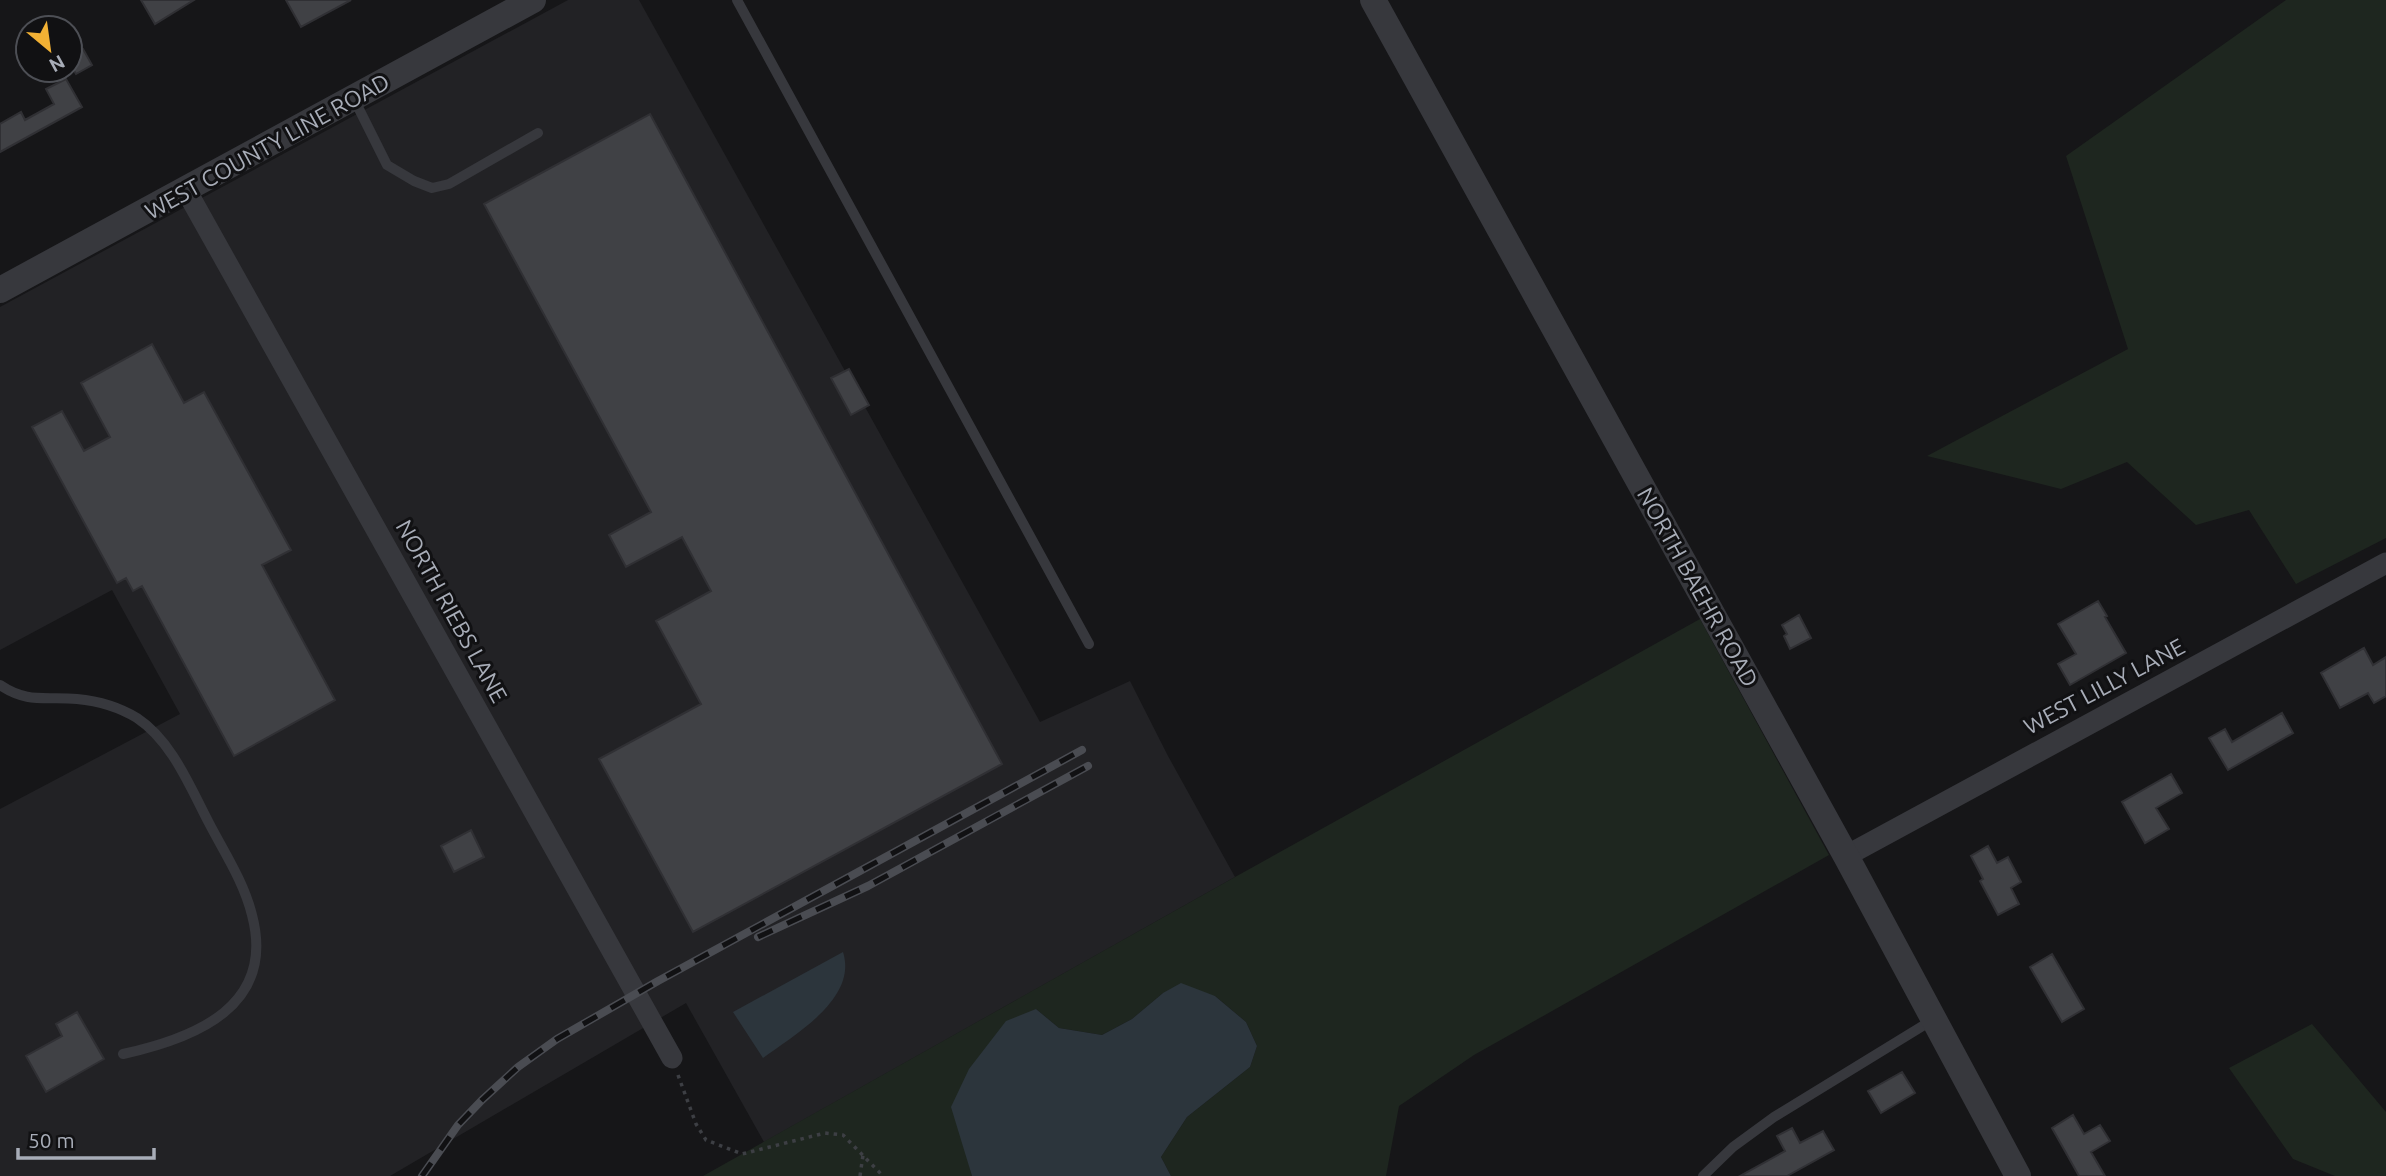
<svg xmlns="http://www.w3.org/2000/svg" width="2386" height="1176" font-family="Ubuntu,sans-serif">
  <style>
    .built { fill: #222225 }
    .green { fill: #1e261f }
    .water { fill: #2c353c }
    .building { fill: #404145; stroke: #303034; stroke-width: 2 }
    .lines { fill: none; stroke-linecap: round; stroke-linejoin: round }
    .path { stroke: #3d3f44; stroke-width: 3.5; stroke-dasharray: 3.5 5; stroke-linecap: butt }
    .service { stroke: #37383d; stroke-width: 10 }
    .minor { stroke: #37383d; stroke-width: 21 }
    .tertiary { stroke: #37383d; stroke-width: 26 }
    .rail-casing { stroke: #4a4c52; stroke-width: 8 }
    .rail { stroke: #111113; stroke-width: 5; stroke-dasharray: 16; stroke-linecap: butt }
    .labels { text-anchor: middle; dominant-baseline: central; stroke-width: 6; stroke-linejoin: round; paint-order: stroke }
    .street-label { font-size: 23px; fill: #a8adb8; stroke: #111113 }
  </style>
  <rect width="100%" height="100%" fill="#161618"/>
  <path class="built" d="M568,0H639L1040,722L1130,681L1168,756L1235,877L764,1142L686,1003L390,1176H0V809L180,714L112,590L0,650V307Z"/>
  <path class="green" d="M2286,0H2386V538L2296,584L2249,510L2196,525L2127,462L2061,489L1927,456L2128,349L2066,156Z
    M1700,619L1829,855L1474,1055L1399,1106L1386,1176H1171L1161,1157L1187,1117L1250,1067L1257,1046L1246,1022L1215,996L1163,993L1132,1019L1102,1035L1059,1028L1036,1009L964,1146L972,1176H703L1235,877Z
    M2312,1024L2386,1112V1176H2335L2293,1159L2229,1068Z"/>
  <path class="water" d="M843,952C858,999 794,1035 763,1058L733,1012Z
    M1181,983L1215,996L1246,1022L1257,1046L1250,1067L1187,1117L1161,1157L1171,1176H972L951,1107L969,1069L1006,1021L1036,1009L1059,1028L1102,1035L1132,1019L1163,993Z"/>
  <path class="building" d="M141,0H194L155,24Z
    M286,0H351L301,27Z
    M83,49L92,65L76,74L70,64V56Z
    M66,79L82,107L0,152V124L21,112L25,120L54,104L46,89Z
    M650,114L1002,764L693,932L599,759L701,704L656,621L711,591L682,537L626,567L609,535L651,512L484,204Z
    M152,344L184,403L204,392L291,550L262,565L335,700L234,756L142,586L133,591L126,578L117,583L32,427L62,411L84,451L110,437L81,383Z
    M849,369L869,405L851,415L831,378Z
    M2098,601L2107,616L2105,617L2126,653L2070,685L2058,664L2076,654L2058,624Z
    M1799,615L1811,638L1790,649L1784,636L1787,634L1782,625Z
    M2364,648L2373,665L2386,657V696L2374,703L2368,693L2340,708L2321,673Z
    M2282,713L2293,733L2228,770L2209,738L2225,729L2232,742Z
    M2171,774L2182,793L2156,808L2169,829L2145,843L2122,802Z
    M471,830L484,857L454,872L441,846Z
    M1988,846L1997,863L2008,857L2021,882L2011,888L2019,904L1998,915L1980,881L1983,879L1971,856Z
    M2052,954L2084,1009L2062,1022L2030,967Z
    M77,1012L104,1059L46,1092L26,1056L62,1036L56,1024Z
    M1902,1072L1915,1093L1881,1113L1868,1091Z
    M2073,1115L2084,1134L2100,1125L2110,1141L2091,1152L2105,1176H2079L2052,1128Z
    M1792,1128L1800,1143L1823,1131L1834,1150L1787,1176H1740L1785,1151L1777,1136Z"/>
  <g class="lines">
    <path class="path" d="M678,1075L696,1124L706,1140L742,1154L825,1133L843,1135L883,1176
      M860,1176L863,1155"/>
    <path class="service" d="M737,0L1089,644
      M354,99L387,165L414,181L432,188L449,184L538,133
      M0,685C28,704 46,696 77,699C98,701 119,707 137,718C172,741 190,787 209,823C224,852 244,882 252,915C276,1006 196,1038 123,1054
      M1703,1176L1733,1147L1774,1117L1934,1019"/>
    <path class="minor" d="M186,190L672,1058
      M1846,856L2386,563"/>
    <path class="tertiary" d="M1373,0L1846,856L2018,1176
      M0,290L533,0"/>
    <defs>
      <path id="rail" d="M758,937L868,886L1088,766
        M422,1176L458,1125L482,1100L518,1067L557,1039L658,981L1082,750"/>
    </defs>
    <use href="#rail" class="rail-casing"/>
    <use href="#rail" class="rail"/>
  </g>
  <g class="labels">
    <g class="street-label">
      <text transform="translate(267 146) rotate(-29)">WEST COUNTY LINE ROAD</text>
      <text transform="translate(1698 587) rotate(61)">NORTH BAEHR ROAD</text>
      <text transform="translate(452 611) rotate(61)">NORTH RIEBS LANE</text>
      <text transform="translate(2104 686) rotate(-28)">WEST LILLY LANE</text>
    </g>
  </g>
  <g transform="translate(49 49) rotate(151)"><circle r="33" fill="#111113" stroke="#4d4f55" stroke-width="2"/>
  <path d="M0-5L12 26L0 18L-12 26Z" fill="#f2b134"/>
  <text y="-10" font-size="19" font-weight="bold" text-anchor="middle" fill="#a8adb8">N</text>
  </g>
  <path d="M18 1148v10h136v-10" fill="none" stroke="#a8adb8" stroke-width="3.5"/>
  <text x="28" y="1148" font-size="21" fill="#a8adb8" stroke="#111113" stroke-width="5" paint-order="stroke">50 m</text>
</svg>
